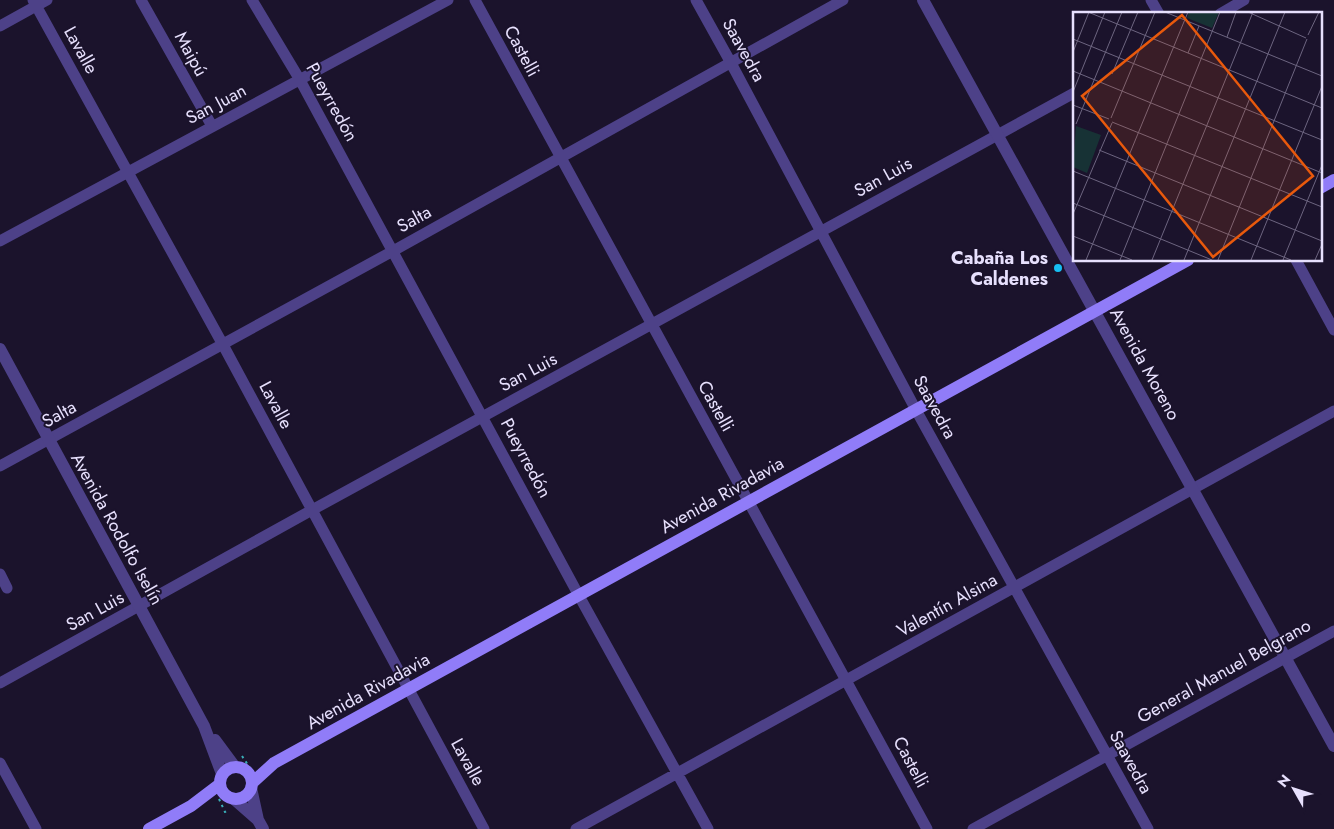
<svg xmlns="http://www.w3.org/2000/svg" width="1334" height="829" font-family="Jost,sans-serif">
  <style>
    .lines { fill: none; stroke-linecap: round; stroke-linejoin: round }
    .path { stroke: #39aeb8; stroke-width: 2; stroke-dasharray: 2.5 4; stroke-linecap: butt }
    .minor { stroke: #4d4188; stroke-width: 11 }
    .tertiary { stroke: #4d4188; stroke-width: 12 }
    .secondary { stroke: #907cf8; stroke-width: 12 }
    .poi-dot { fill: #17bef2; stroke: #1b132c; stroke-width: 2 }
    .labels { text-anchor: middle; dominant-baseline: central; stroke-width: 4; stroke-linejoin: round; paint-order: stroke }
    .street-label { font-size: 18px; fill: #e7e0fd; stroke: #1b132c }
    .poi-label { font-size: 18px; font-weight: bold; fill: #e7e0fd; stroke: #1b132c; text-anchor: end }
    .inset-road { fill: none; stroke: #6d6580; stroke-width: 1 }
    .view { fill: #e8590c; fill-opacity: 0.15; stroke: #e8590c; stroke-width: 2.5 }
    .inset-edge { fill: none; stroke: #e7e0fd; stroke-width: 2.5 }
  </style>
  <rect width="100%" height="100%" fill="#1b132c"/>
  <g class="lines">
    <path class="path" d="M242,756L250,768
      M219,799L225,812L228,810"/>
    <path class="minor" d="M33,0L222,343L484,829
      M141,0L212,126
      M252,0L300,80L578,594L708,829
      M475,0L927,829
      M696,0L731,63L916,410L1148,829
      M1151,0L1159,14
      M1220,14L1244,0
      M0,26L47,0
      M0,241L448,0
      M1296,260L1334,330
      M0,466L393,251L843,0
      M0,574L7,588
      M0,683L312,510L1074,93
      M0,763L36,829
      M576,829L1334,411
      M973,829L1334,631"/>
    <path class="tertiary" d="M923,0L1334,746
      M0,349L204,726L222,774
      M215,740L235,767
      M251,788L258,820L263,829
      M234,799L258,820"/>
    <path class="secondary" d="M1320,188L1334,180
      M220 783a16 16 0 1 1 32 0a16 16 0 1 1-32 0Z
      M252,783L274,763L1188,260
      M149,829L191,806L220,784"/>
  </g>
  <circle class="poi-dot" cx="1058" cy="268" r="5"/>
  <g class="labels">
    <g class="street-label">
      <text transform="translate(81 50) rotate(61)">Lavalle</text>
      <text transform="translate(744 50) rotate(61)">Saavedra</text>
      <text transform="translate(522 51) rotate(62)">Castelli</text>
      <text transform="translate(191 54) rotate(61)">Maipú</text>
      <text transform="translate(332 102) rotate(61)">Pueyrredón</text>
      <text transform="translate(216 104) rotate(-28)">San Juan</text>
      <text transform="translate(883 177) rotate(-29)">San Luis</text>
      <text transform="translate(414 219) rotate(-29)">Salta</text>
      <text transform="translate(1145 364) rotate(61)">Avenida Moreno</text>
      <text transform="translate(528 372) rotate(-28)">San Luis</text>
      <text transform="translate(276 405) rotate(62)">Lavalle</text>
      <text transform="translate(716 406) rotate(61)">Castelli</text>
      <text transform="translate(935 407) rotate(61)">Saavedra</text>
      <text transform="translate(59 414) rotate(-29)">Salta</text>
      <text transform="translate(526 458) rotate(62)">Pueyrredón</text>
      <text transform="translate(722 495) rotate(-29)">Avenida Rivadavia</text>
      <text transform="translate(117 529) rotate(61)">Avenida Rodolfo Iselín</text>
      <text transform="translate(947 605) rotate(-29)">Valentín Alsina</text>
      <text transform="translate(95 611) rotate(-29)">San Luis</text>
      <text transform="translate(1224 671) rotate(-29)">General Manuel Belgrano</text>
      <text transform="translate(368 691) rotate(-29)">Avenida Rivadavia</text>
      <text transform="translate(468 762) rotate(61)">Lavalle</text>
      <text transform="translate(911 762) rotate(62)">Castelli</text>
      <text transform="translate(1131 762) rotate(61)">Saavedra</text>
    </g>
    <g class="poi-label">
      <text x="1048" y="258">Cabaña Los<tspan x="1048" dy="21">Caldenes</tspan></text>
    </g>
  </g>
  <g transform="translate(1073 12)">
    <rect width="249" height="249" fill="#1b132c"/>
    <path d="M116,0H146L139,16L114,6ZM3,114L28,123L14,161L0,155Z" fill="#173235"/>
    <path class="inset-road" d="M15,0L249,96M92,0L249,64M175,0L233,26M235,23L246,0M154,25L163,0M0,27L249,128M0,40L16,0M115,41L126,14M0,59L249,161M39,62L65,0M0,80L32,0M0,93L36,107M38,106L82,0M39,110L249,195M3,112L49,0M26,138L249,229M0,159L218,248M0,191L139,248M0,202L39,111M0,224L59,248M13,248L115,0M47,248L147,0M79,248L180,0M111,248L212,0M145,248L234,27M178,248L249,74M210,248L249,153M242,248L249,232"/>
    <path class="view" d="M109,3L240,164L140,245L9,84Z"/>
    <rect width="249" height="249" class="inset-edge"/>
  </g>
  <g transform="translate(1294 789) rotate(309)" stroke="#1b132c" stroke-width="4" paint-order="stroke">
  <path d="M0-4L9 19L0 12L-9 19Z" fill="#e7e0fd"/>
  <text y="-8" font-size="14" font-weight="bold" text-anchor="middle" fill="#e7e0fd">N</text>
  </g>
</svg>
